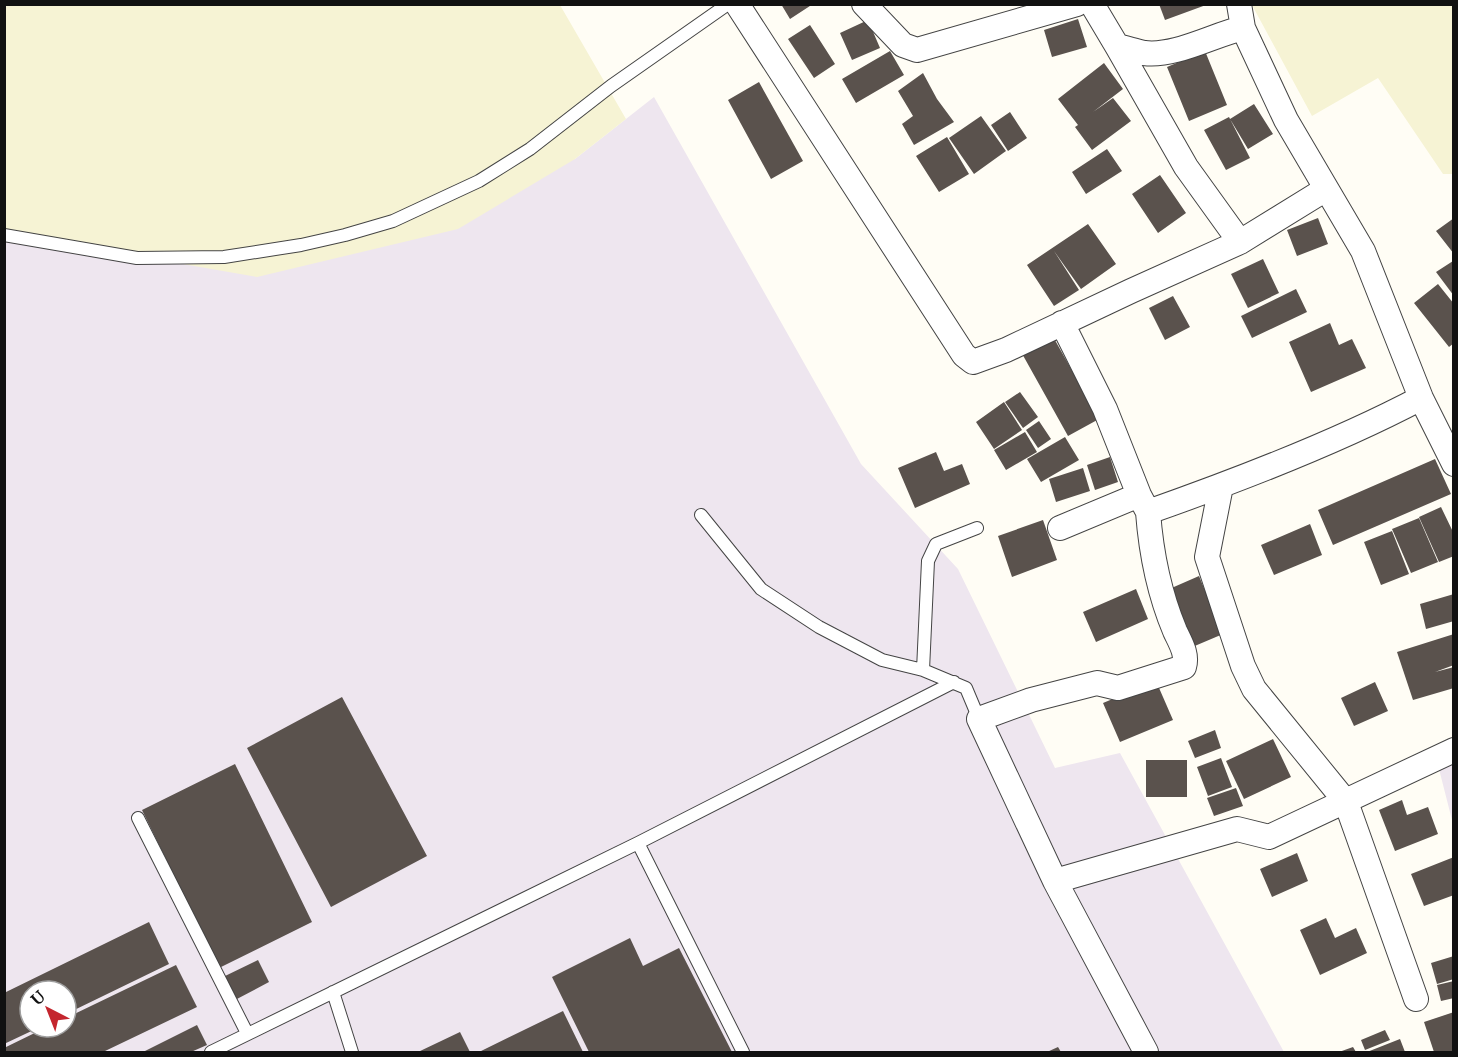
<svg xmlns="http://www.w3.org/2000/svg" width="1458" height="1057" font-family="Merriweather,serif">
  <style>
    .industrial { fill: #eee6ef; fill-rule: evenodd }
    .farmland { fill: #f6f3d4 }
    .building { fill: #5a524d }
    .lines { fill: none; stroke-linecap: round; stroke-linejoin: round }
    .service-casing { stroke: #444; stroke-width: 14 }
    .minor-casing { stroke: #444; stroke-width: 26 }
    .service { stroke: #fff; stroke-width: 12 }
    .minor { stroke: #fff; stroke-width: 24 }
  </style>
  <rect width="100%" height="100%" fill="#fffdf5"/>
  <path class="industrial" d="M654,97L861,464L958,569L1055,768L1120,753L1284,1052H5L4,233L575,159ZM30,991H66V1027H30Z
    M1453,762V824L1439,769Z"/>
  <path class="farmland" d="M4,5H560L626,119L575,159L458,229L257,277L5,233Z
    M1252,5H1453V174H1443L1378,78L1312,116Z"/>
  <path class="building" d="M781,4H813L790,19Z
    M1159,4H1206V5L1165,20Z
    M1078,19L1087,47L1052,57L1044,30Z
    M868,20L880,48L852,60L840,33Z
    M810,25L835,64L814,78L788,39Z
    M890,51L904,75L856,103L842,79Z
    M1205,51L1227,105L1189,121L1167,67Z
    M1104,63L1123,89L1093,112L1113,98L1131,121L1092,150L1075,127L1078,125L1058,99Z
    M923,73L937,99L954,122L914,145L902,124L913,116L898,91Z
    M759,82L803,161L771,179L728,100Z
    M1254,104L1273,134L1248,149L1230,119Z
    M1010,112L1027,138L1008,151L991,125Z
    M981,116L1006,151L974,174L949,138Z
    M1229,117L1250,158L1226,170L1204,130Z
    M947,137L969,174L939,192L916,156Z
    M1107,149L1122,171L1086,194L1072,172Z
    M1160,175L1186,213L1158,233L1132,194Z
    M1318,218L1328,244L1297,256L1287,230Z
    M1454,218V254L1436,231Z
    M1088,224L1116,264L1081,289L1054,251L1079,290L1054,306L1027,265Z
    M1263,259L1279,293L1248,308L1231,274Z
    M1453,261L1454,262V296L1436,272Z
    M1438,284L1454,304V343L1449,347L1414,303Z
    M1296,289L1307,312L1252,338L1241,316Z
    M1173,296L1190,327L1165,340L1149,308Z
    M1330,323L1339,345L1352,339L1366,368L1311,392L1289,342Z
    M1051,333L1099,419L1068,436L1020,350Z
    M1020,392L1038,417L1023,428L1005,402Z
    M1004,402L1022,430L994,449L976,422Z
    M1039,421L1051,439L1038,448L1026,430Z
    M1025,432L1037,452L1006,470L994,450Z
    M1065,437L1079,460L1041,482L1027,459Z
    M936,452L944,471L962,464L970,484L915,508L898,468Z
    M1110,457L1118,482L1095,490L1087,465Z
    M1435,459L1451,494L1333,545L1318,510Z
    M1083,468L1090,491L1056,502L1049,479Z
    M1441,507L1454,534V556L1439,562L1419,517Z
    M1419,518L1438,562L1411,573L1392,529Z
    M1043,520L1057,560L1012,577L998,536Z
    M1310,524L1322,555L1274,575L1261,545Z
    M1392,531L1409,574L1381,585L1364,542Z
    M1199,576L1223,634L1190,648L1167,590Z
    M1136,589L1148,619L1096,642L1083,612Z
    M1454,594V621L1426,629L1420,604Z
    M1454,634V665L1435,672L1454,667V688L1413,700L1397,652Z
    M1156,681L1173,720L1120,742L1103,703Z
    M1375,682L1388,711L1354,726L1341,698Z
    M342,697L427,856L331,907L247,748Z
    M1215,730L1221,748L1195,758L1188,741Z
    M1273,739L1291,777L1244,799L1226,761Z
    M1221,758L1232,787L1208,796L1197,767Z
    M1146,760H1187V797H1146Z
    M235,764L312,922L219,968L142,810Z
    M1236,788L1243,806L1214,816L1207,798Z
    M1402,800L1407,815L1428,807L1438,834L1395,851L1379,810Z
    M1297,853L1308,881L1272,897L1260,869Z
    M1454,857V895L1424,906L1411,874Z
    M1326,918L1335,938L1356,928L1367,953L1320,975L1300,930Z
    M149,922L169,964L66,1014V991H30V1027H40L4,1044V993Z
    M630,938L643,966L679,948L732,1052H589L552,977Z
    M1454,956V979L1437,984L1431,963Z
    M258,960L269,982L235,1000L223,977Z
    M176,965L197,1007L103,1052H4V1048L47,1027H66V1018Z
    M1454,981V998L1441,1001L1437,985Z
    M563,1011L583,1052H479Z
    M1454,1012V1051L1434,1052L1424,1022Z
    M197,1025L207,1045L191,1052H143Z
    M1385,1030L1390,1040L1365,1050L1361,1040Z
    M460,1032L470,1052H418Z
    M1400,1039L1405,1052H1367Z
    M1058,1047L1061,1052H1047Z
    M1353,1047L1356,1052H1339Z"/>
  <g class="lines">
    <defs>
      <path id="service" d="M4,235L137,258L224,257L301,245L345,235L393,221L479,181L530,149L611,86L728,4
        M701,515L761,589L819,627L882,660L923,670L966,688L979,719
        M923,670L928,561L936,544L977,528
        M138,818L247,1033
        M638,843L743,1052
        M333,992L352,1052
        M211,1052L638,843L954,682"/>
      <path id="minor" d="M737,4L964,355L973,362L1006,350L1131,291L1240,242L1326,189
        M864,4L903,45L917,50L1077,4
        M1092,4L1117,46C1126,48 1135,51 1144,53C1175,57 1213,35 1243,28
        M1239,4L1243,28L1286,120L1363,251L1421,398L1454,464
        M1117,46L1186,167L1240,242
        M1062,323L1105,409L1139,495L1148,512C1239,480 1336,443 1421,398
        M1221,486L1207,557L1243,666L1254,689L1346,802L1416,999
        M1060,528L1139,495
        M1055,881L1237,829L1269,837L1454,750
        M1146,1052L1055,881L979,719L1031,700L1097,683L1118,688L1184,667C1188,654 1180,642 1175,631C1159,593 1151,552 1148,512"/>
    </defs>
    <use href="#service" class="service-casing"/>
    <use href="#minor" class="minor-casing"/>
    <use href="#service" class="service"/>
    <use href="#minor" class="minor"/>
  </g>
  <rect width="1458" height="1057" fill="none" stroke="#111111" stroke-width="12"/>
  <g transform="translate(48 1009) rotate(318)"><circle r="28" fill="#ffffff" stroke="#a0a0a0" stroke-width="1.5"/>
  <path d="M0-4.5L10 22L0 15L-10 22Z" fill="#c4262e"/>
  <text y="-9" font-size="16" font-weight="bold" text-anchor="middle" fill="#111111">U</text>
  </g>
</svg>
